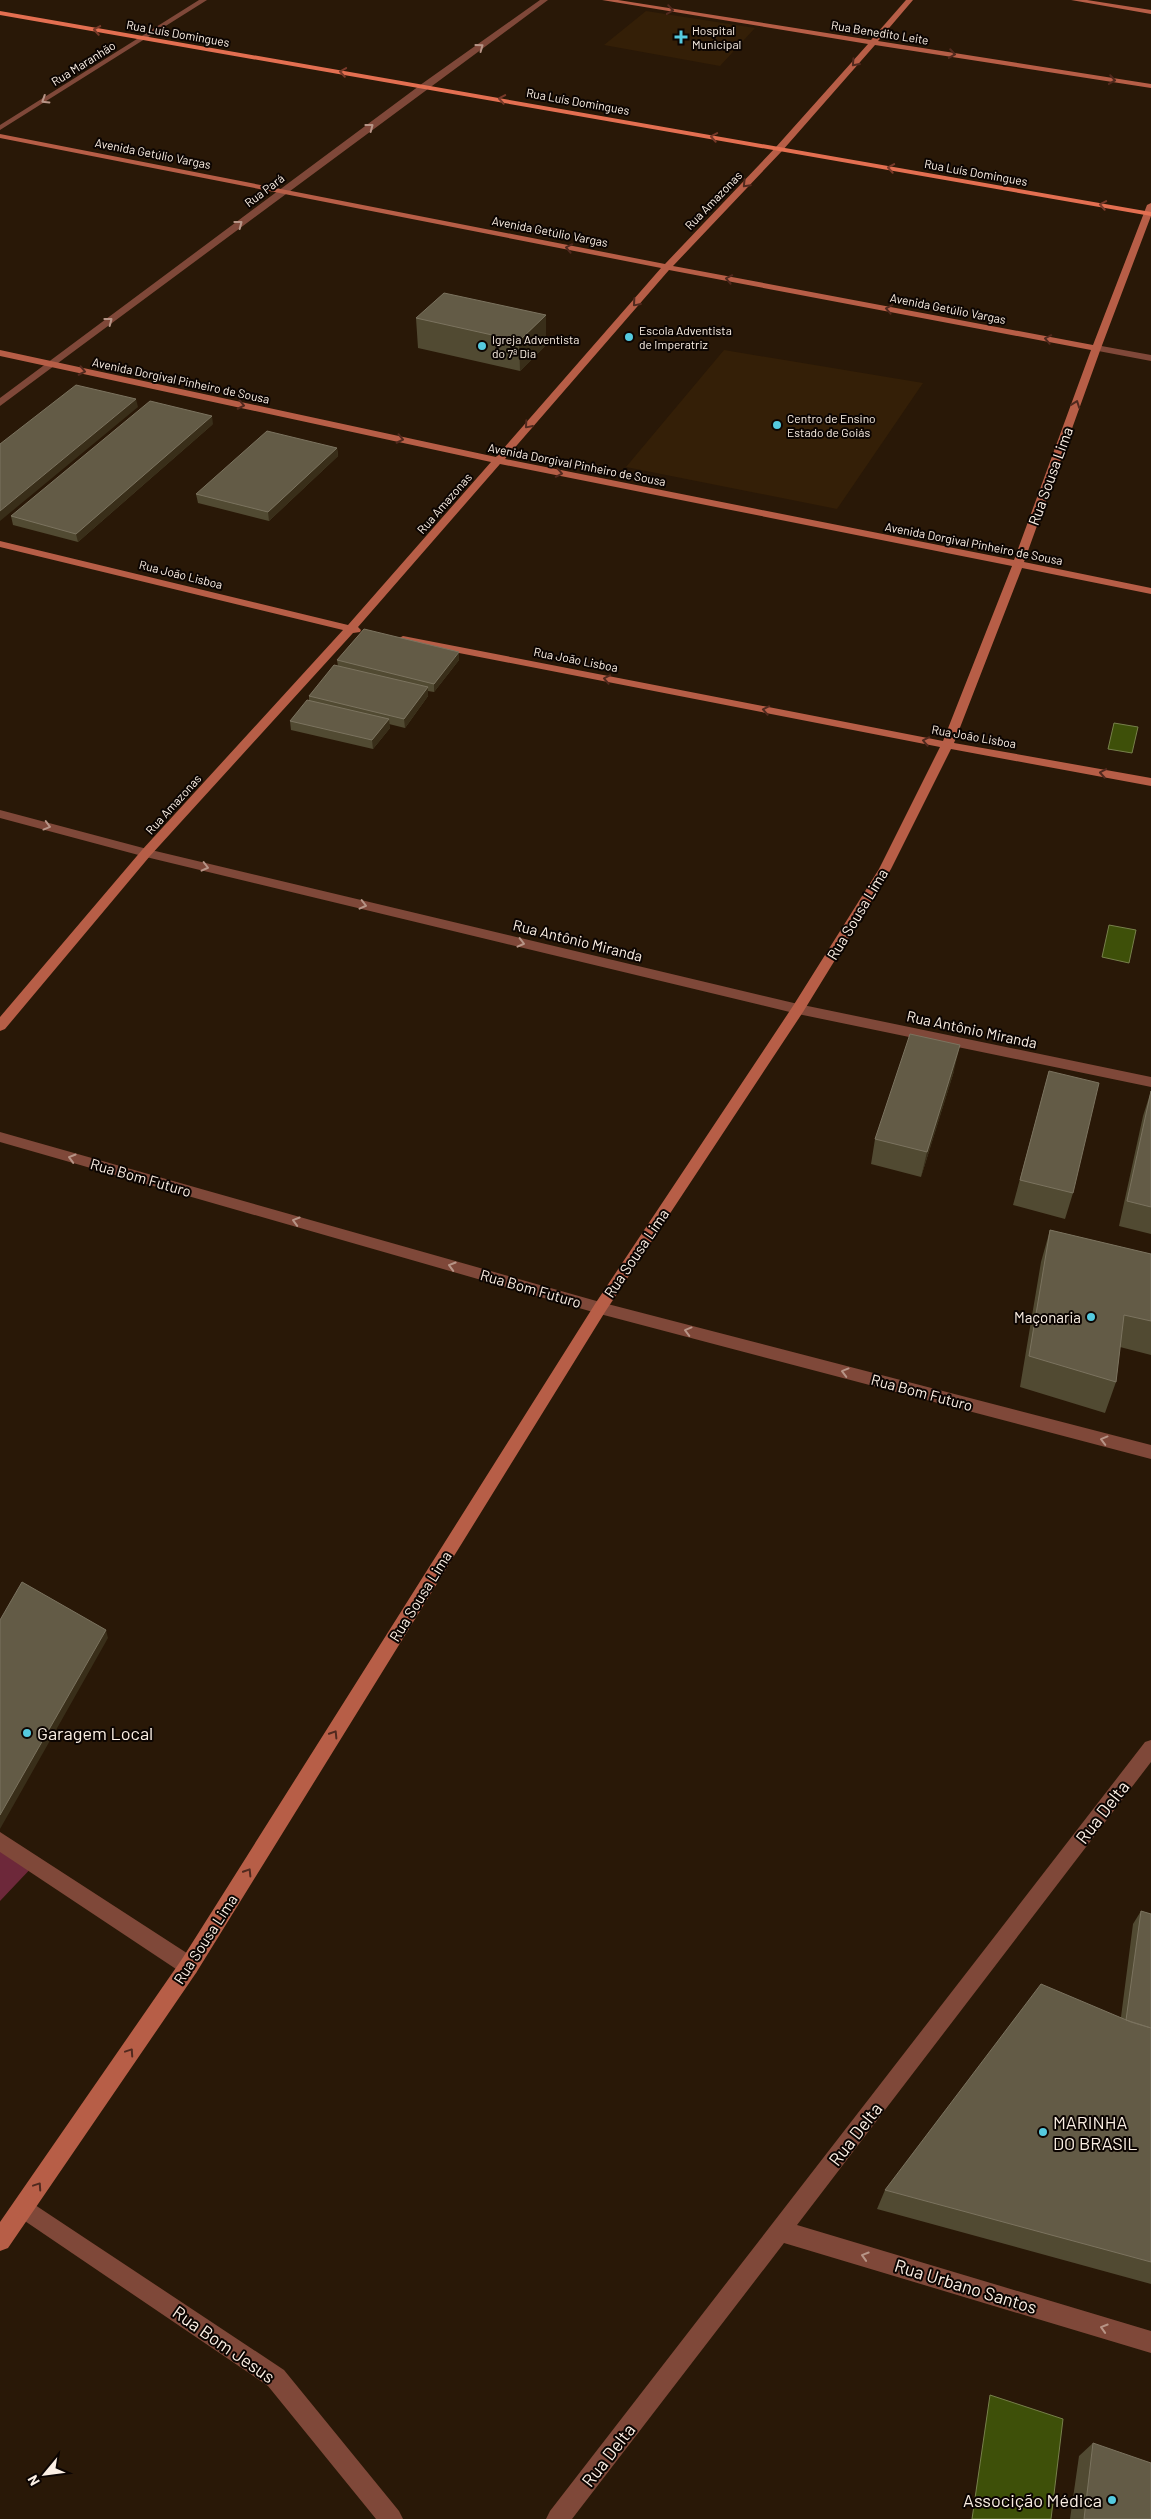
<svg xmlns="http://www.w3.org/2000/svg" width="1151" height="2519" font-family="Barlow,sans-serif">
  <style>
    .built { fill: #341f07 }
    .green { fill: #6d283a }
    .water { fill: #3e5009; stroke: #77804b }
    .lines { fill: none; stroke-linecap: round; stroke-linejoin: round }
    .street { fill: #7f4839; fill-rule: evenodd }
    .secondary { fill: #b75e47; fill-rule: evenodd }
    .primary { fill: #e36f51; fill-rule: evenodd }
    .wall { fill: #514a32 }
    .shaded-wall { fill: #392e19 }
    .building { fill: #635b46; stroke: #7b735f }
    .oneway { stroke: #50291e }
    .oneway2 { stroke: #783a2a }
    .oneway3 { stroke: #b79486 }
    .poi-dot { fill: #55cadf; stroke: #0c0502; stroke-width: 2 }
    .labels { text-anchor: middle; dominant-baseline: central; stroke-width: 4; stroke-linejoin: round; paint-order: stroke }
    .far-poi-label { font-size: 12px; fill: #fcf0e5; stroke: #0c0502; text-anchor: start }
    .far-street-label { font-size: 12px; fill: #fcf0e5; stroke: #0c0502 }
    .street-label { font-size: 15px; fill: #fcf0e5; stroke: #0c0502 }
    .poi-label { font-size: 15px; fill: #fcf0e5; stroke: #0c0502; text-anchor: end }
    .near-poi-label { font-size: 18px; fill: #fcf0e5; stroke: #0c0502; text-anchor: start }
    .near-street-label { font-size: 18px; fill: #fcf0e5; stroke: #0c0502 }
  </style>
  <rect width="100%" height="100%" fill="#291807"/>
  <path class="built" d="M646,11L755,28L720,66L604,45Z
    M724,350L923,383L837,509L626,467Z"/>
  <path class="green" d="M0,1838L35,1864L0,1901Z"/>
  <path class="water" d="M1114,723L1138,727L1132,753L1108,749Z
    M1109,925L1136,930L1129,963L1102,957Z
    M990,2395L1063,2419L1051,2519H972Z"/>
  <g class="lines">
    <path class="street" d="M199,0H207L0,130V125Z
      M540,0H548L0,406V398L423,83Z
      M1096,345L1151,355V361L1093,350L1091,348Z
      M0,810L147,849L798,1004L1151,1077V1087L798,1014L146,857L0,818Z
      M0,1132L600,1302L1151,1445V1459L600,1314L0,1142Z
      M1151,1740V1762L797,2225L1151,2331V2353L784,2243L572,2519H546L550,2511L1145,1742Z
      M0,1832L196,1959L199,1966L196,1973L189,1976L182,1973L0,1852Z
      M23,2197L284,2370L399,2511L403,2519H376L268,2386L16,2215L12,2208L16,2201Z"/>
    <path class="secondary" d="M602,0H618L871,40L906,0H913L878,41L1151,84V88L875,45L782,151L673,266L1093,345L1147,205L1151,203V216L1101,348L1024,562L1151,588V594L1022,568L954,743L1151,778V786L951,749L891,869L803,1012L605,1312L196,1973L8,2248L0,2251V2222L182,1959L595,1304L793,1006L879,869L940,747L403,642L397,639L403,636L943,741L1012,566L500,464L358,627L361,630L360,632L353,633L150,856L5,1029L0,1031V1017L142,850L343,630L0,547V541L348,625L491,462L0,356V350L496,457L661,268L0,138V134L665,264L776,147L868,44ZM669,270L1091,350L1014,560L505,459Z
      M1071,0H1087L1151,10V14Z"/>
    <path class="primary" d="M0,11L1151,212V216L0,15Z"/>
  </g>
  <path class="wall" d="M546,315V345L520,371L418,348L416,318Z
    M213,424L78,542L13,525L11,516Z
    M337,448L338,456L269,521L198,503L196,494Z
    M337,660H459L434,692L428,691V696L405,728L389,724L390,728L373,749L291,730L290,721L309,700V696L338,666Z
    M954,1071L921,1177L871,1164L875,1139Z
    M1049,1071L1073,1193L1065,1219L1013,1205Z
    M1151,1091V1234L1119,1226L1143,1116Z
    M1050,1230L1151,1254V1355L1120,1347L1116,1382L1105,1413L1020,1387L1041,1262Z
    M1141,1911L1151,1914V2284L877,2209L885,2190L1121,2017L1133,1924Z
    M1093,2443L1151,2519H1070L1079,2456Z"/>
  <path class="shaded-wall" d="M546,315V345L520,371L519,341Z
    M136,399L138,407L0,521V511Z
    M212,416L213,424L78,542L76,534Z
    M337,448L338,456L269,521L268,512Z
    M459,652V660L434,692V684Z
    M428,687V696L405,728L404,719Z
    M389,719L390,728L373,749L372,740Z
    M960,1045L954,1071L921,1177L927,1152Z
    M106,1630L108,1638L0,1829V1815Z"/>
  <path class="building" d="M444,293L546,315L519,341L416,318Z
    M76,385L136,399L0,511V444Z
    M150,401L212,416L76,534L11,516Z
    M267,431L337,448L268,512L196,494Z
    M364,629L459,652L434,684L337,660Z
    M334,665L428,687L404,719L309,696Z
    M307,700L389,719L372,740L290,721Z
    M910,1034L960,1045L927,1152L875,1139Z
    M1049,1071L1099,1083L1073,1193L1020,1180Z
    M1151,1091V1207L1127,1201Z
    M1050,1230L1151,1254V1321L1124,1315L1116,1382L1029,1356Z
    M22,1582L106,1630L0,1815V1620Z
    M1141,1911L1151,1914V2028L1126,2020Z
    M1041,1984L1131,2022L1151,2028V2262L885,2190Z
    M1093,2443L1151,2463V2519H1084Z"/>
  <defs><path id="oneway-chevron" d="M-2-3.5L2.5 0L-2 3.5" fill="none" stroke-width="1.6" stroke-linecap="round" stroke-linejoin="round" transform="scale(1.25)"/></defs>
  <g class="oneway">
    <use href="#oneway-chevron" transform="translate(670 10) rotate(9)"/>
    <use href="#oneway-chevron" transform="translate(952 54) rotate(9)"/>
    <use href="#oneway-chevron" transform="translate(855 63) rotate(132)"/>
    <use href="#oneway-chevron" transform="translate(1112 80) rotate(9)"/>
    <use href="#oneway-chevron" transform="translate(746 184) rotate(134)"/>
    <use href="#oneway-chevron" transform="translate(569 248) rotate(-169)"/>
    <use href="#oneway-chevron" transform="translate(729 279) rotate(-169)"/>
    <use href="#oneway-chevron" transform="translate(636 303) rotate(131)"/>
    <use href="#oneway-chevron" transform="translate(889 309) rotate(-169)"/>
    <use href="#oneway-chevron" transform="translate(1048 339) rotate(-169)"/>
    <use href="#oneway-chevron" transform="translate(82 371) rotate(12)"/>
    <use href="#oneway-chevron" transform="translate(1076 404) rotate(-70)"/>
    <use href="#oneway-chevron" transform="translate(241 405) rotate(12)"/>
    <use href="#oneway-chevron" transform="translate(528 425) rotate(131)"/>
    <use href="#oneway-chevron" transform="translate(400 439) rotate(12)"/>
    <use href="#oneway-chevron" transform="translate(559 473) rotate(11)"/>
    <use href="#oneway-chevron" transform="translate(607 679) rotate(-169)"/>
    <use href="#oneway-chevron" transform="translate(766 710) rotate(-169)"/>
    <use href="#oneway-chevron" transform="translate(926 741) rotate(-169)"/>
    <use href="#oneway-chevron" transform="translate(1103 773) rotate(-170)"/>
    <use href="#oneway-chevron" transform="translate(334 1734) rotate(-58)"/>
    <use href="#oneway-chevron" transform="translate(248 1872) rotate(-58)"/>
    <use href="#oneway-chevron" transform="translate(130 2052) rotate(-56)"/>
    <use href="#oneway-chevron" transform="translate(38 2186) rotate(-56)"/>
  </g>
  <g class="oneway2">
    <use href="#oneway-chevron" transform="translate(97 30) rotate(-170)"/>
    <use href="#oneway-chevron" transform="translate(343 72) rotate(-171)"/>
    <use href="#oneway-chevron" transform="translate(502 99) rotate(-170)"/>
    <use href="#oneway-chevron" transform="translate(714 137) rotate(-170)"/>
    <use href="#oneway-chevron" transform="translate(891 168) rotate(-170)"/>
    <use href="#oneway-chevron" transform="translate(1103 205) rotate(-170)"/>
  </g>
  <g class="oneway3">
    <use href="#oneway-chevron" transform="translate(480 47) rotate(-36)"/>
    <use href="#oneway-chevron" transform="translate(45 100) rotate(148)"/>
    <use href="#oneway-chevron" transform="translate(370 127) rotate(-37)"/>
    <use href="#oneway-chevron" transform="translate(239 224) rotate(-37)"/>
    <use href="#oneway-chevron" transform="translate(109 321) rotate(-37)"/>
    <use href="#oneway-chevron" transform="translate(47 826) rotate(15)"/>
    <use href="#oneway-chevron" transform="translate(205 867) rotate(14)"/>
    <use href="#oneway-chevron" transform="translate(363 905) rotate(14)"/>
    <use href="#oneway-chevron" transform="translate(521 943) rotate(14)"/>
    <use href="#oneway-chevron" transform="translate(72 1158) rotate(-164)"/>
    <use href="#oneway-chevron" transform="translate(296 1221) rotate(-164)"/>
    <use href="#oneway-chevron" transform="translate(452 1266) rotate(-164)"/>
    <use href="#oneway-chevron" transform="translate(688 1331) rotate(-165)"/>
    <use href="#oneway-chevron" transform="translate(845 1372) rotate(-165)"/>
    <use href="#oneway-chevron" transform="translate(1104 1440) rotate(-165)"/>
    <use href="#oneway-chevron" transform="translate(865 2256) rotate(-163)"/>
    <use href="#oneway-chevron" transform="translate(1104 2328) rotate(-163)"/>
  </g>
  <g class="poi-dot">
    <path d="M678.5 29.5h5v5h5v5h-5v5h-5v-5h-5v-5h5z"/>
    <circle cx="629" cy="337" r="5"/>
    <circle cx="482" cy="346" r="5"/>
    <circle cx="777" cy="425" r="5"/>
    <circle cx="1091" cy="1317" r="5"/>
    <circle cx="27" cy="1733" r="5"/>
    <circle cx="1043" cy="2132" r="5"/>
    <circle cx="1112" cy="2500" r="5"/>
  </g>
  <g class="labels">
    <g class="far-poi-label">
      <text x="692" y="30">Hospital<tspan x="692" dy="14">Municipal</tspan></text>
      <text x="639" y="330">Escola Adventista<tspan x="639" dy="14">de Imperatriz</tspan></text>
      <text x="492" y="339">Igreja Adventista<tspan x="492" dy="14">do 7ª Dia</tspan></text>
      <text x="787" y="418">Centro de Ensino<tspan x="787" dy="14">Estado de Goiás</tspan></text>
    </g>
    <g class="far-street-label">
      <text transform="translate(880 32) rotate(9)">Rua Benedito Leite</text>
      <text transform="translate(178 33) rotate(10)">Rua Luís Domingues</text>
      <text transform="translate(83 63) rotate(-32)">Rua Maranhão</text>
      <text transform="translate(578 101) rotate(10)">Rua Luís Domingues</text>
      <text transform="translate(153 153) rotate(11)">Avenida Getúlio Vargas</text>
      <text transform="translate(976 172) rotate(10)">Rua Luís Domingues</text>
      <text transform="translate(264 190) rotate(-37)">Rua Pará</text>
      <text transform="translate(713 200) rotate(-46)">Rua Amazonas</text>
      <text transform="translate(550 231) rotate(11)">Avenida Getúlio Vargas</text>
      <text transform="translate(948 308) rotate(11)">Avenida Getúlio Vargas</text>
      <text transform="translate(181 380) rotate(12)">Avenida Dorgival Pinheiro de Sousa</text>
      <text transform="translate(577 464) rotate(11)">Avenida Dorgival Pinheiro de Sousa</text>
      <text transform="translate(444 503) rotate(-49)">Rua Amazonas</text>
      <text transform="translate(974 543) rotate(11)">Avenida Dorgival Pinheiro de Sousa</text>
      <text transform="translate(181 574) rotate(14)">Rua João Lisboa</text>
      <text transform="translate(576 659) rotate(11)">Rua João Lisboa</text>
      <text transform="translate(974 736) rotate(10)">Rua João Lisboa</text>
      <text transform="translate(173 804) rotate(-48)">Rua Amazonas</text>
    </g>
    <g class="street-label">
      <text transform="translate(1050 476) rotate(-70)">Rua Sousa Lima</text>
      <text transform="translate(857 914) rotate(-59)">Rua Sousa Lima</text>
      <text transform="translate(578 940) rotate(14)">Rua Antônio Miranda</text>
      <text transform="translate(972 1029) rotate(12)">Rua Antônio Miranda</text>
      <text transform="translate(141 1177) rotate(16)">Rua Bom Futuro</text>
      <text transform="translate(636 1253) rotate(-56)">Rua Sousa Lima</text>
      <text transform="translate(531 1288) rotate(16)">Rua Bom Futuro</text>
      <text transform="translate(922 1392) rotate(15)">Rua Bom Futuro</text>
      <text transform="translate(420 1596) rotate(-58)">Rua Sousa Lima</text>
      <text transform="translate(205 1939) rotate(-57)">Rua Sousa Lima</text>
    </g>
    <g class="poi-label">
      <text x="1081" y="1317">Maçonaria</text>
    </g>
    <g class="near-poi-label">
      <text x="37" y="1733">Garagem Local</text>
      <text x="1053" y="2122">MARINHA<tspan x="1053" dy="21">DO BRASIL</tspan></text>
      <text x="1102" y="2500" text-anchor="end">Associção Médica</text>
    </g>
    <g class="near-street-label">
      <text transform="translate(1102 1812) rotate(-52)">Rua Delta</text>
      <text transform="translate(855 2134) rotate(-52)">Rua Delta</text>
      <text transform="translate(966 2286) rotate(17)">Rua Urbano Santos</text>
      <text transform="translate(224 2344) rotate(35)">Rua Bom Jesus</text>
      <text transform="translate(608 2455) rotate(-52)">Rua Delta</text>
    </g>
  </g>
  <g transform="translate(45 2474) rotate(241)" stroke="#0c0502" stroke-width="4" paint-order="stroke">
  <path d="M0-4L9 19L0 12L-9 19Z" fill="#fcf0e5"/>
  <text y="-8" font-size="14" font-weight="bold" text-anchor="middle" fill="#fcf0e5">N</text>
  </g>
</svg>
